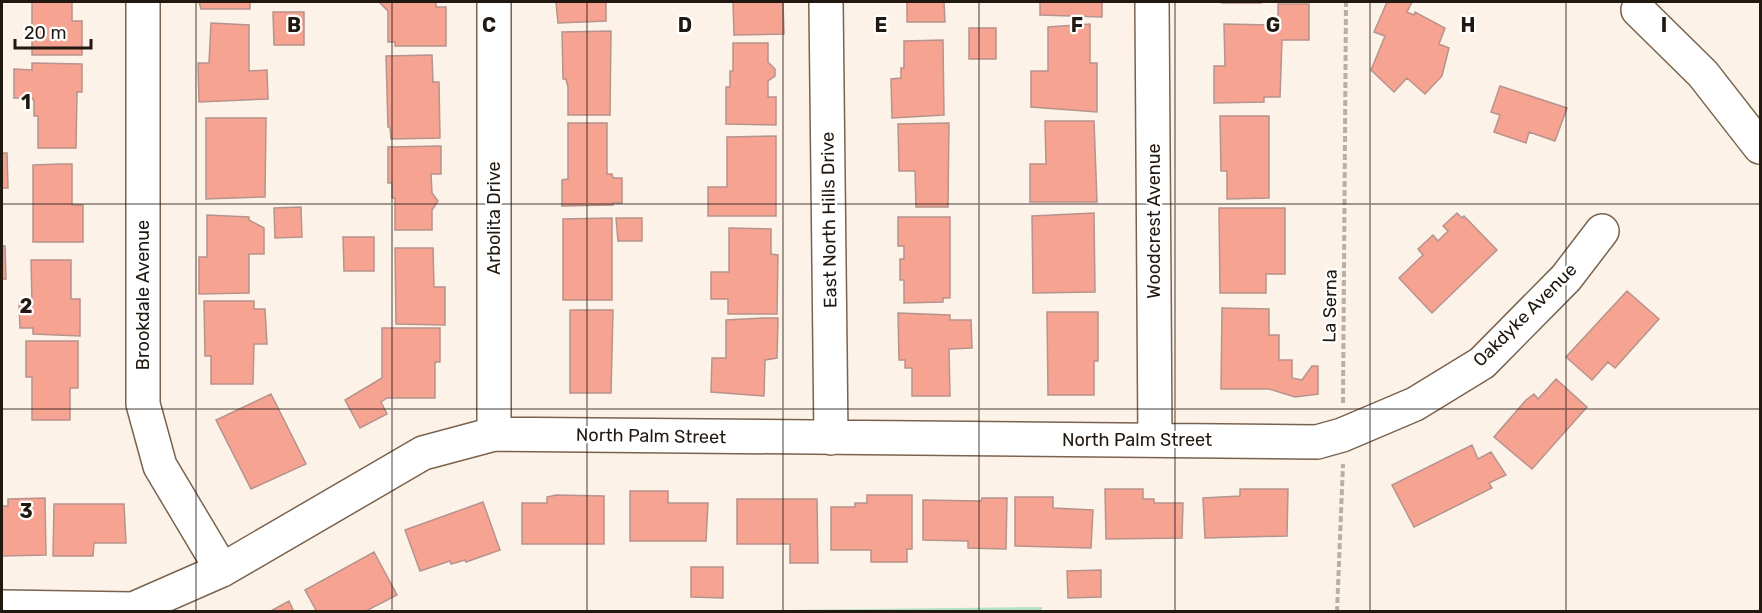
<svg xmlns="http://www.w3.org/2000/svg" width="1762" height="613" font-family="Rubik,sans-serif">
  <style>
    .green { fill: #b2e2c3 }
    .building { fill: #f6a392; stroke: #b6938c; stroke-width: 1.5 }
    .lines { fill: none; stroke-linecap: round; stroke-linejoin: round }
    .minor-casing { stroke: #7a634e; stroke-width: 36 }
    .path { stroke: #b9afa6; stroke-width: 4; stroke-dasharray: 6 3; stroke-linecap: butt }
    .minor { stroke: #fff; stroke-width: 33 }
    .grid { fill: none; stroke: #211810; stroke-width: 1.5; stroke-opacity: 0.55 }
    .labels { text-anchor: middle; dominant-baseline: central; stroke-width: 4.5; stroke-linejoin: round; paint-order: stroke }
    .street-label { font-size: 18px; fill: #211810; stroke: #fff }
    .grid-label { font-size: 20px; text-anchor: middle; font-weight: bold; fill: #211810; stroke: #fff; stroke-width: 4.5; stroke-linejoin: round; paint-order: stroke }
  </style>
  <rect width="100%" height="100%" fill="#fdf2e8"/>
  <path class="green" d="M1042,607V612L688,611Z"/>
  <path class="building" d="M32,2H72V21H82V55H32Z
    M199,2H250V9H201Z
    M379,2H436V7H446V46H395V42H388V11Z
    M556,2H606V21L558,23Z
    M733,2H783L784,34L734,35Z
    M907,2H944L945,22H907Z
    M1040,2H1102V17L1040,15Z
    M1222,2H1261V3H1222Z
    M1387,2H1412L1407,12L1414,15L1415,12L1445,28L1439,44L1449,48L1442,76L1425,94L1407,78L1394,92L1371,70L1385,36L1374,32Z
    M1278,4H1309V40H1282L1280,97H1264V102L1214,103V66H1225L1224,24L1278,25Z
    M273,12H304V45H274Z
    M211,23L249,25V71L267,70L268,99L199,102L198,63H209Z
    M1090,24V63H1097V112L1031,107V71H1048V27Z
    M969,28H996V59H969Z
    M611,31L610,115H568V87L566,79H563L562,32Z
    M943,40L944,115L892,118L891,79L901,78V68H904V41Z
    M733,43H768V62L775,69V76L768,81V97H776V125L726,124V87H730V71H733Z
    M432,55L433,82H439L440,138L391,139L390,127H388L386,56Z
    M32,63L82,64V92H77L76,148H38V116H34V101L32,98H14V69L32,70Z
    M1500,86L1567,108L1555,141L1529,132L1526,143L1494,132L1500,115L1491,112Z
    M1220,116H1269V198L1227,199V171H1221Z
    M206,118H266L265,197L206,199Z
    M1045,121H1094L1097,202H1030V164H1046Z
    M568,123H607V174H612L613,178H622V203H613V205L562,206V180L568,179Z
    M949,123L948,207H916L915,171H899L898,124Z
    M776,136V216H708V187H727V137Z
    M441,146V174H431L432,193L438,201L432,210V230H395V198H392V183H388V147Z
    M2,153H7L8,188H2Z
    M60,164H72V205H83V242H33V165Z
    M301,207L302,237L275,238L274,208Z
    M1219,208H1285V274H1266V293H1220Z
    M1094,213L1095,292L1033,293L1032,216Z
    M1457,213L1462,218L1464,216L1497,250L1432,313L1399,278L1423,255L1418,249L1433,235L1438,241L1448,231L1443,226Z
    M207,215L249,217V220L264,228V254H249V293L199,294V257H207Z
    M898,217H950V298H943V302L904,303V280H900V259H904V246H898Z
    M612,218V300H563V219Z
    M616,218H642V241H618Z
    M729,228L771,229V254L778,255L777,314H728V299H711V272H729Z
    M343,237H374V271H344Z
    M2,246H5L6,279H2Z
    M395,248H433L434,287H445V325L396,324Z
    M31,260H71V299H80V336L33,334V328H20L19,302H32Z
    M1627,291L1659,319L1615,368L1608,362L1592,380L1566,357Z
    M204,301H254V309H265L267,344H254L253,384H211V356H205Z
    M1222,308L1269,309V335H1279V360H1292V378L1302,380L1312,366H1318V394L1295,397L1269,389H1221Z
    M570,310H613L611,393H570Z
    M1047,312H1098V361H1094V395H1048Z
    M898,313L950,315V320H971L972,348L949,349L950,396H912V368H905V360H899Z
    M764,318H778L777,358L765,360L764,396L711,392L712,358H726V320Z
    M382,328H440V362H435V398H387L381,402L387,414L360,428L345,400L382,378Z
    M26,341H78V388H70V420H32V377H26Z
    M1556,379L1587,407L1532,469L1494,437L1526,400L1534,394L1538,399Z
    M271,394L306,464L251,489L216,420Z
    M1472,445L1478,459L1491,452L1506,475L1489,483L1492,488L1414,527L1392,485Z
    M1105,489H1143V499H1154V503H1183L1182,538L1106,539Z
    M1240,489H1288L1287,536L1205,538L1203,498L1240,496Z
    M630,491H668V503H708L706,541H630Z
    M556,495L604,496V544H522V503H547V497Z
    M867,495H912V549H907V562H871V550H831V507H855V503H867Z
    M1015,497H1053V508L1093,510L1091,548L1015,546Z
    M45,498L46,555L2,556V506H8V499Z
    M982,498H1007L1006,549L968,548V541L923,540V500L981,501Z
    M737,499H817L818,563H790V544H737Z
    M483,502L500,550L466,562L465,560L451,564L450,561L420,571L405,530Z
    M54,504H124L126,543H94L93,556H53Z
    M374,552L397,595L364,612H317L305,590Z
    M691,567H723V598L691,597Z
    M1101,570V597L1068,598L1067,571Z
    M289,601L294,612H269Z"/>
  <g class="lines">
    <defs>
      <path id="minor" d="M143,2V404L160,466L222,570
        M494,2V434
        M826,2L831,438
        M1152,2L1155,440
        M1638,10L1703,74L1760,147
        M2,607L133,609L222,570L423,453L494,434L1317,442L1342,435L1415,404L1482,363L1566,278L1602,231"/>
    </defs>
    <use href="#minor" class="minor-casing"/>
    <path class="path" d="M1343,403L1346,2
      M1337,612L1343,464"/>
    <use href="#minor" class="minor"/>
  </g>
  <path class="grid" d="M196,2V612M392,2V612M587,2V612M783,2V612M979,2V612M1175,2V612M1370,2V612M1566,2V612M2,204H1760M2,409H1760"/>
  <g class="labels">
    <g class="street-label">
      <text transform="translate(494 218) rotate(-90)">Arbolita Drive</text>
      <text transform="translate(829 220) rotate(-91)">East North Hills Drive</text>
      <text transform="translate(1154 221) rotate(-90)">Woodcrest Avenue</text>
      <text transform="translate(143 295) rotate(-90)">Brookdale Avenue</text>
      <text transform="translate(1330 306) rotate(-89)">La Serna</text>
      <text transform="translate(1525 315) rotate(-45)">Oakdyke Avenue</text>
      <text transform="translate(651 436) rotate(1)">North Palm Street</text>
      <text x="1137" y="440">North Palm Street</text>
    </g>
  </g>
  <g class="grid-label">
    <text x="294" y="32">B</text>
    <text x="489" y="32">C</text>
    <text x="685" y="32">D</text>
    <text x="881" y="32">E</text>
    <text x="1077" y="32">F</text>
    <text x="1273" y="32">G</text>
    <text x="1468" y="32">H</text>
    <text x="1664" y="32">I</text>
    <text x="26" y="109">1</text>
    <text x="26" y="313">2</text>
    <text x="26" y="518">3</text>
  </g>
  <rect width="1762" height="613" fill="none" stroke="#211810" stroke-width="6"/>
  <path d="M15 39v9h76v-9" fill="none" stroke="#211810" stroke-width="3"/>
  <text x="24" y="39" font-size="18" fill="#211810" stroke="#ffffff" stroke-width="4.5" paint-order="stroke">20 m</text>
</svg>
